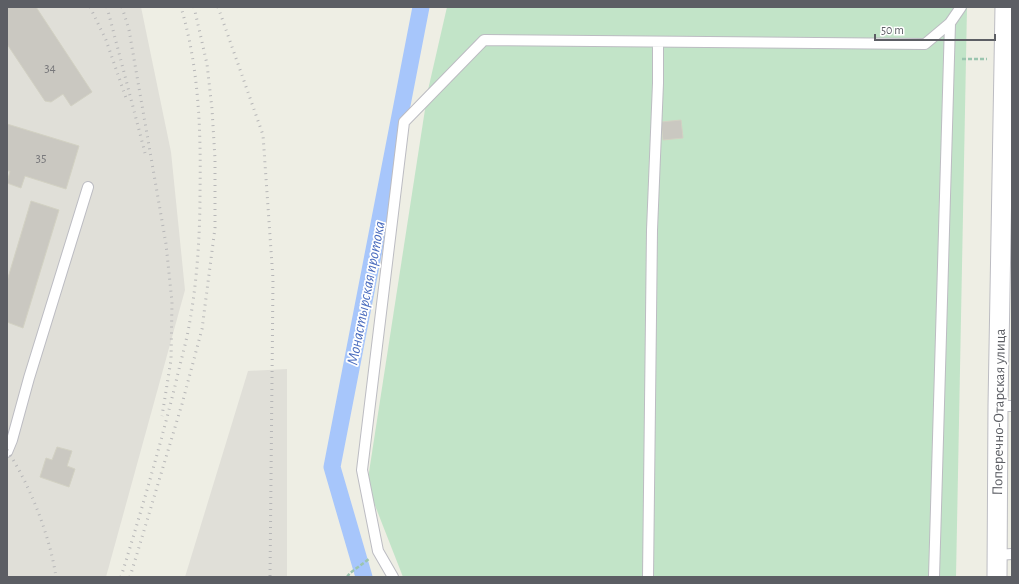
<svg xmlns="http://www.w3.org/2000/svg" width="1019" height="584" font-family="'Alegreya Sans',sans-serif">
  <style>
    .industrial { fill: #e0dfd8 }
    .green { fill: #c2e4c8 }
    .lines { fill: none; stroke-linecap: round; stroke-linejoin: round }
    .canal { stroke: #a7c6fb; stroke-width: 17 }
    .building { fill: #cac8c1; stroke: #d2d1c3 }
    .lane-casing { stroke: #bcbcc2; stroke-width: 12 }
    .street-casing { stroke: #bcbcc2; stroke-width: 21 }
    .path { stroke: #9bc5af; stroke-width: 2.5; stroke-dasharray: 4 2; stroke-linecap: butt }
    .lane { stroke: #fff; stroke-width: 10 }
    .street { stroke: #fff; stroke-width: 19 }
    .rail { stroke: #b7b7b8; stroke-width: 3; stroke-dasharray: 1 5; stroke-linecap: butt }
    .labels { text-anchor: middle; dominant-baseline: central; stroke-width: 3.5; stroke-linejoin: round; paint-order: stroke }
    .number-label { font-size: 13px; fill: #78787b }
    .street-label { font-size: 15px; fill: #5c5e64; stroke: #fff }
    .water-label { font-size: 16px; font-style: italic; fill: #4a6cbe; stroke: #fff }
  </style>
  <rect width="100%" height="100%" fill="#eeeee4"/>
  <path class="industrial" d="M7,7H141L171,152L185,290L106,577H7Z
    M287,369V577H185L248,371Z"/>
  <path class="green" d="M447,7H967L956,577H403L367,485L428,90Z"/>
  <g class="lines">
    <path class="canal" d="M364,577L332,467L421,7"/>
  </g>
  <path class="building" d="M7,7H36L92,92L71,106L63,94L51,102L45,101L7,44Z
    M681,120L683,138L663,140L661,122Z
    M7,124L79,146L66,189L25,176L21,188L7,183L10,171H7Z
    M31,201L59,210L23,328L7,322V281Z
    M57,447L72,451L67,466L75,469L69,487L40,477L46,458L52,460Z"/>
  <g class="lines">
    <defs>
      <path id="lane" d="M998,406H1012
        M7,452L12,440L29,378L88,187
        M997,555L1012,554
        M393,577L378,551L362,470L404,122L484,40L925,44L950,23L961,7
        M648,577L652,230L658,83V42
        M934,577L950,23"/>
      <path id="street" d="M997,577L998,406L1005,7"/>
    </defs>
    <use href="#lane" class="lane-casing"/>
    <use href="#street" class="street-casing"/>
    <path class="path" d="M962,59H987
      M347,577L350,573L369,559"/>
    <use href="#lane" class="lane"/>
    <use href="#street" class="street"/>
    <path class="rail" d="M90,7L106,40L126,98
      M107,7L145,153
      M122,7L129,30L166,244L172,302L171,360L162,416
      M218,7L263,135L273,279L270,577
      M7,450C30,485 50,536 56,577
      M121,577C141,512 160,447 176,382C180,363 186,344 189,326C197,283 200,236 200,193C201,130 199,68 181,7
      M130,577L182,404L202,329L215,228V159L212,109L207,64L194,7"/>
  </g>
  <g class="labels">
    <g class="number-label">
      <text x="50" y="68">34</text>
      <text x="41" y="158">35</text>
    </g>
    <g class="street-label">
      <text transform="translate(999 412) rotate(-89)">Поперечно-Отарская улица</text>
    </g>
    <g class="water-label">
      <text transform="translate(366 293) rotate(-79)">Монастырская протока</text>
    </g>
  </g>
  <rect width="1019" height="584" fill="none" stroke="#5c5e64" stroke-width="16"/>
  <path d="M875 34v6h120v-6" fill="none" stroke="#5c5e64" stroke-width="2"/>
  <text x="881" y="34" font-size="12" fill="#5c5e64" stroke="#ffffff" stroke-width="3" paint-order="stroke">50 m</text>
</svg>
